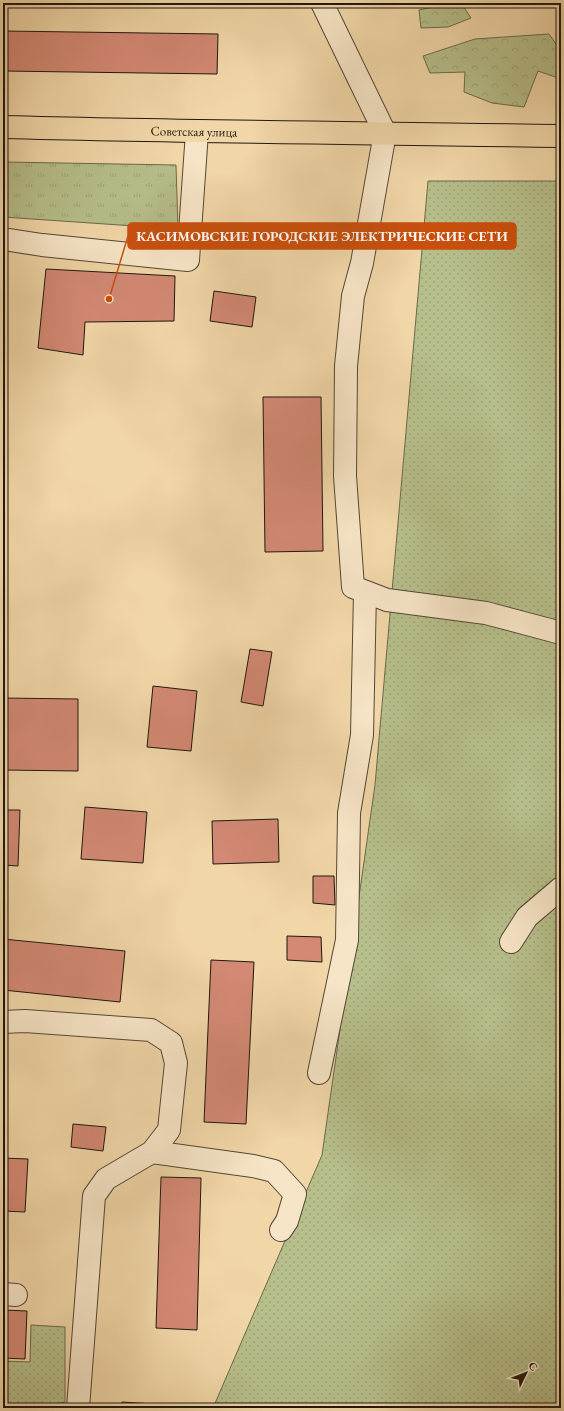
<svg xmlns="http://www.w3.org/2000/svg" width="564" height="1411" font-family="'EB Garamond',serif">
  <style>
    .grass { fill: url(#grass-tufts); stroke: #6a6a4c }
    .forest { fill: url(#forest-crowns); stroke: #6a6a4c }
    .park { fill: url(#park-dots); stroke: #6a6a4c }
    .building { fill: #d38974; stroke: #1f170e }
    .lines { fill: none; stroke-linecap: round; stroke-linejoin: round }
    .minor-casing { stroke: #544734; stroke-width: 24 }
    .major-casing { stroke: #1f170e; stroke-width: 24 }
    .minor { stroke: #f6e4c6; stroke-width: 22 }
    .major { stroke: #f1d6a7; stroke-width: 22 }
    .labels { text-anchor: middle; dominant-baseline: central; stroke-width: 3; stroke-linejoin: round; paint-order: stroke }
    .street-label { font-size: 13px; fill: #1f170e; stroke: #f6e4c6 }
    .leader { fill: none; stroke: #ca4f0c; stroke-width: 1.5 }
    .callout-dot { fill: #ca4f0c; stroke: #f6e4c6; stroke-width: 1.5 }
    .callout { fill: #ca4f0c; stroke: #ca4f0c; stroke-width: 1.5 }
    .callout-label { font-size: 14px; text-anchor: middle; font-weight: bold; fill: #fff }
  </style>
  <defs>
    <pattern id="grass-tufts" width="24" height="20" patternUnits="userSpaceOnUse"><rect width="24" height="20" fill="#b6be8a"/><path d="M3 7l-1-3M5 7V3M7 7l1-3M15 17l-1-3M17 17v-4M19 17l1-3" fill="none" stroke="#9ca376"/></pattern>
    <pattern id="forest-crowns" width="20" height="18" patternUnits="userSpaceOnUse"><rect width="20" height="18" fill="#b6be8a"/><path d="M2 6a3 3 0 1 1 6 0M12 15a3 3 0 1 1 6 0" fill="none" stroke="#9ca376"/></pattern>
    <pattern id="park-dots" width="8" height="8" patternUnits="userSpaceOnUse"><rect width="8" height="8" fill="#b6be8a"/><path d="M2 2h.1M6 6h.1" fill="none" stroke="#9ca376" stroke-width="1.8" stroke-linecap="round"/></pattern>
  </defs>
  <rect width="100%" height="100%" fill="#f1d6a7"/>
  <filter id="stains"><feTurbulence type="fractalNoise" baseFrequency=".005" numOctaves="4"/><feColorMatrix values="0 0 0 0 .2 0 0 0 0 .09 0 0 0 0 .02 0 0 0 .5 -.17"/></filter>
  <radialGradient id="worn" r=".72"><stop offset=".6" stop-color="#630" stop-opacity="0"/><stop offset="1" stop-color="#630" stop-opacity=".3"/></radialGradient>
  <path class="grass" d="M3,162L176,165L178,229L3,217Z"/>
  <path class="forest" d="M452,3H461L471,18L448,27L421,28L419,10Z
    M549,34L561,51V79L538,71L524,107L492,103L464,92L465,72L430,73L423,56L475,39Z"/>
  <path class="park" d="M428,181H561V1408H213L322,1155L375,785Z
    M31,1325L65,1327V1402L52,1405L51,1408H3V1361L30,1362Z"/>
  <path class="building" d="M3,31L218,34L217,74L3,71Z
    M46,269L175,276L174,321L85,322L83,355L38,348Z
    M214,291L256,297L252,327L210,321Z
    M3,369H5L3,396Z
    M263,397H321L323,551L265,552Z
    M250,649L272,652L263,706L241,702Z
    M153,686L197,691L191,751L147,747Z
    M3,698L78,699V771L3,770Z
    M85,807L147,812L143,863L81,859Z
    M3,810H20L18,866L3,865Z
    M278,819L279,862L213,864L212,821Z
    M313,876H334L335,905L313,903Z
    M287,936L321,937L322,962L287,960Z
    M3,939L125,951L120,1002L3,990Z
    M211,960L254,962L246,1124L204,1122Z
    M73,1124L106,1127L103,1151L71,1147Z
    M3,1158L28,1159L25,1212L3,1211Z
    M161,1177L201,1178L197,1330L156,1328Z
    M3,1310L27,1311L25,1359L3,1358Z
    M122,1402L170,1405V1408H121Z"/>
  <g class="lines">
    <defs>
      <path id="minor" d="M322,3L385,133L362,263L353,296L346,366L345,476L353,587L387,600L486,613L561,633
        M3,239L42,245L188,260L197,132
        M511,942L527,917L561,888
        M3,1022L25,1021L151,1030L171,1043L176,1063L169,1130L152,1152L106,1179L94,1196L78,1408
        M319,1073L347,940L349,813L362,735L365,592
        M152,1152L253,1166L274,1171L295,1194L287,1221L281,1230
        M3,1294L16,1295"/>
      <g id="major">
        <path id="s1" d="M3,127C189,132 375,133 561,136"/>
      </g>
    </defs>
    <use href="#minor" class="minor-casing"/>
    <use href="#major" class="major-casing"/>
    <use href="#minor" class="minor"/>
    <use href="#major" class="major"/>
  </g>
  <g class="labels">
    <g class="street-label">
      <text stroke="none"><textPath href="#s1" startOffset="191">Советская улица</textPath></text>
    </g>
  </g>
  <path class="leader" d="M109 299L128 236"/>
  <circle class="callout-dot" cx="109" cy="299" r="4"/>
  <rect class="callout" x="128" y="223" width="388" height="26" rx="4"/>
  <g class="callout-label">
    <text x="322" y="241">КАСИМОВСКИЕ ГОРОДСКИЕ ЭЛЕКТРИЧЕСКИЕ СЕТИ</text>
  </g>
  <rect width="564" height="1411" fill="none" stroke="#f1d6a7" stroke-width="16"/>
  <rect x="4" y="4" width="556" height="1403" fill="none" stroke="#1f170e" stroke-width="2"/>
  <rect x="8" y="8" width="548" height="1395" fill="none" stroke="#1f170e"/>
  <g transform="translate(526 1373) rotate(47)" stroke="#f6e4c6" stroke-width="3" paint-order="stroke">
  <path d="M0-3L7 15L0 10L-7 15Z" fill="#1f170e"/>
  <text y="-6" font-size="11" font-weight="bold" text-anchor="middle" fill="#1f170e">С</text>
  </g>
  <rect width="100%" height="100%" filter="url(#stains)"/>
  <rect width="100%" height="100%" fill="url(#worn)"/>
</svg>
